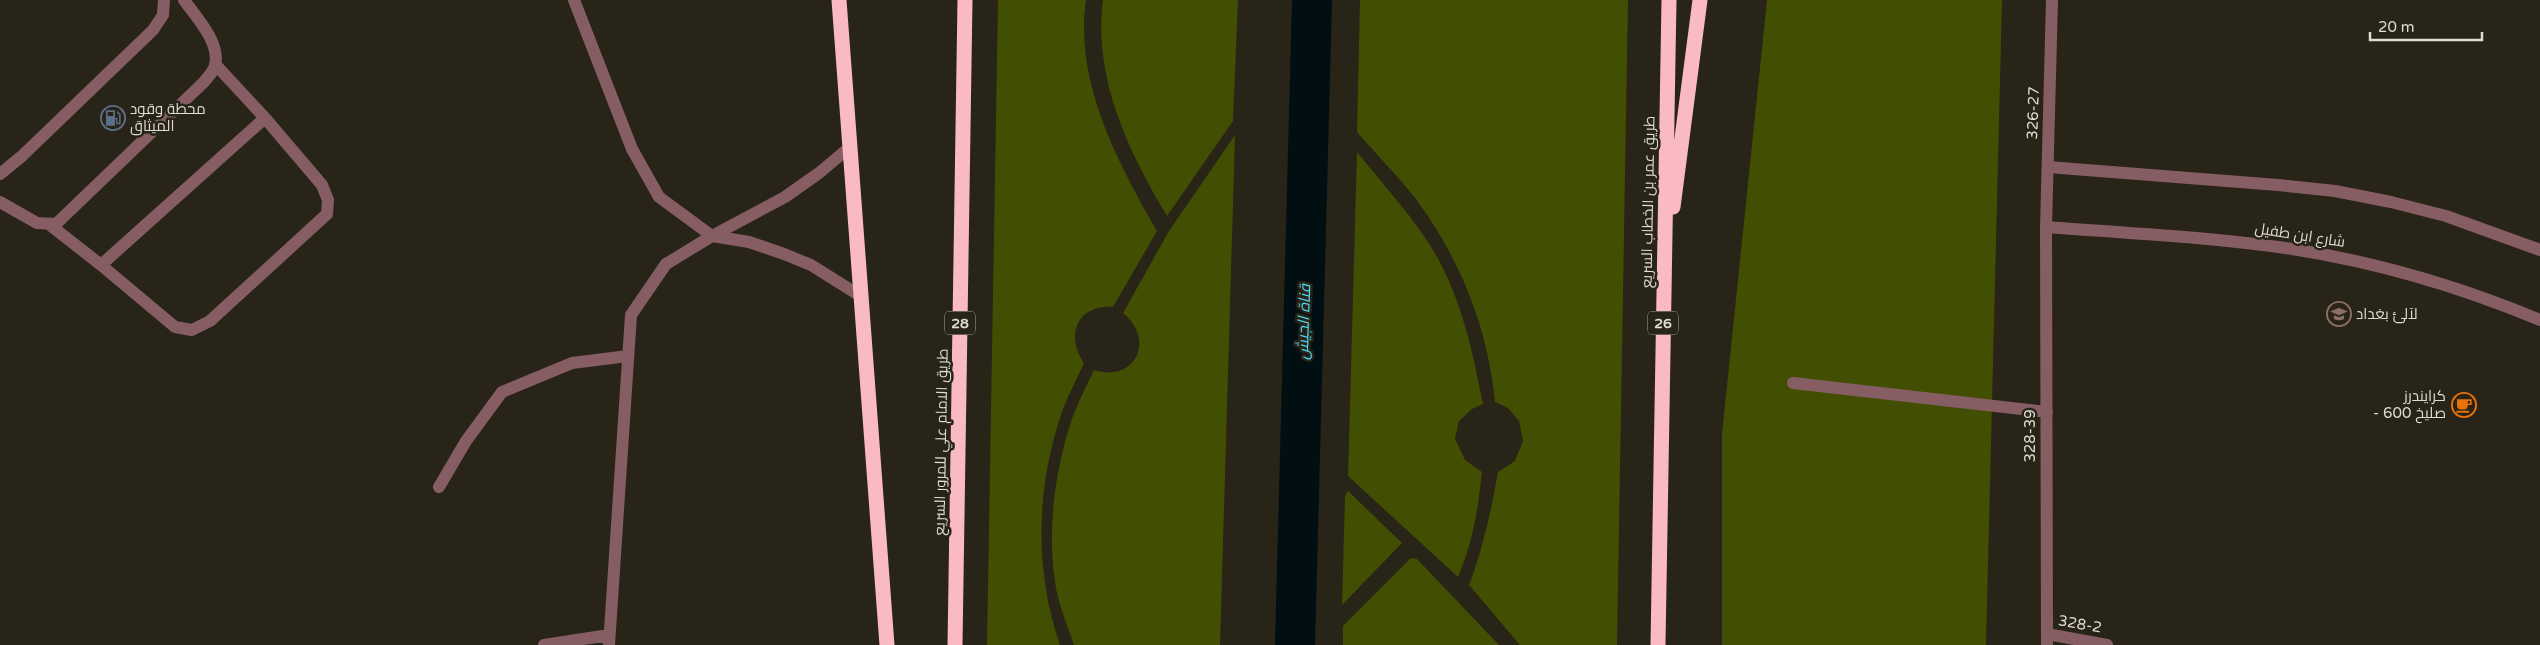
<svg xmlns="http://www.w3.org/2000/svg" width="2540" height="645" font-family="'Varela Round',Cairo,sans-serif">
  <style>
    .green { fill: #424e02 }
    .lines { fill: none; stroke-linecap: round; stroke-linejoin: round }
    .canal { stroke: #010e12; stroke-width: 40 }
    .minor { stroke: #875d64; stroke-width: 12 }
    .highway { stroke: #fabac4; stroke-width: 15 }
    .labels { text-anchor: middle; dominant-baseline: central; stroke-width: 5; stroke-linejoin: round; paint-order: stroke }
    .shield { fill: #282418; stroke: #a8a59c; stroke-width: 1 }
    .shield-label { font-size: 14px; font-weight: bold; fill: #dfdcd4 }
    .poi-label { font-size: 15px; fill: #dfdcd4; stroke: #282418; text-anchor: start }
    .street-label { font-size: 15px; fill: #dfdcd4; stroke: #282418 }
    .water-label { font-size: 16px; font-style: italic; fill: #4fd6f5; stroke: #282418 }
  </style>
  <rect width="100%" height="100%" fill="#282418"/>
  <path class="green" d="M998,0H1086C1074,82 1118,163 1157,231L1113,307C1077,304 1065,336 1084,363C1077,379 1068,395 1062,412C1036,487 1034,570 1060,645H987Z
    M1103,0H1238L1233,121L1167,216C1128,151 1093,78 1103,0Z
    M1360,0H1628L1617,645H1520L1469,585C1483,548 1491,511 1498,472L1515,461L1523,441L1519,421L1508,408L1495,402C1488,328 1460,258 1415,198C1397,175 1376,154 1357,132Z
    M1767,0H2002L1986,645H1722V434Z
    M1235,135L1220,645H1074C1067,625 1058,603 1055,582C1047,529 1055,467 1073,416C1079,400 1087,385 1094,370C1135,383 1156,340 1123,313L1169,231Z
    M1357,152C1380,181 1406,209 1426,239C1459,287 1472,348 1483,404L1472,409L1459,421L1455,439L1465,460L1482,472C1478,510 1473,541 1458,577L1348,476Z
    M1348,491L1402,543L1342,605L1345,496Z
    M1411,558L1417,559L1499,645H1343V626Z"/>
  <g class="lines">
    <path class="canal" d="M1295,645L1312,0"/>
    <path class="minor" d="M574,0L632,149L659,197L712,236L749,242L784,254L811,265L862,297
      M2048,167L2278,185L2335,191L2391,202L2446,216L2540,250
      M0,174L22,156L153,30L163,15L164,0
      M0,202L37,223L56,224L204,82C208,77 213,72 215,66C221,43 196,17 184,0
      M50,225L101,265L265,118L215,64
      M2046,227C2128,233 2210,237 2292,249C2376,262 2461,287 2540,320
      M101,265L175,327L192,330L210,321L327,214L328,200L322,185L265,118
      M1793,383L2047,412
      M439,487L466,441L502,392L572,363L628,356
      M2047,634L2107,645
      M544,645L609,635
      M609,645L631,315L666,264L712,236L785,197L819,173L850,147
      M2047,645L2046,227L2052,0"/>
    <path class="highway" d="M839,0L887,645
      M1673,207L1700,0
      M955,645L965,0
      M1658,645L1669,0"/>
  </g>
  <defs>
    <symbol id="fuel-ring" viewBox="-11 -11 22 22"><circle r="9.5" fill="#282418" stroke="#5c6f8a" stroke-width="1.5"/><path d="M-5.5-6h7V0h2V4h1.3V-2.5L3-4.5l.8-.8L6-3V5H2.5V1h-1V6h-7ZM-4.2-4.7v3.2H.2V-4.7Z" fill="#5c6f8a"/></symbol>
    <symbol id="school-ring" viewBox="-11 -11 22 22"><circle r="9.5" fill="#282418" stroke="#8d6e63" stroke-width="1.5"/><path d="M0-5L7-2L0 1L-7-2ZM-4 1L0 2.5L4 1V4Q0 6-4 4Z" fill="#8d6e63"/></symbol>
    <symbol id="cafe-ring" viewBox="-11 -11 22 22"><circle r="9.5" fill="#282418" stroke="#e8710a" stroke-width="1.5"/><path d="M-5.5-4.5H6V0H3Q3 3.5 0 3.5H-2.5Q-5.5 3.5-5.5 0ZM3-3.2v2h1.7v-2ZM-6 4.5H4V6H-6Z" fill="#e8710a"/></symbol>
  </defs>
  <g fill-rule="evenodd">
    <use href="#fuel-ring" x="99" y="104" width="28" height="28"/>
    <use href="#school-ring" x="2325" y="300" width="28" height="28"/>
    <use href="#cafe-ring" x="2450" y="391" width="28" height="28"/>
  </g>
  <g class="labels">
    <g class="shield">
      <rect x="945" y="311.5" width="30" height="23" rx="4"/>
      <rect x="1648" y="311.5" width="30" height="23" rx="4"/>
    </g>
    <g class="shield-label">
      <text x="960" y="323">28</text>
      <text x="1663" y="323">26</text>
    </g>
    <g class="poi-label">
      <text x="130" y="109">محطة وقود<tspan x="130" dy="17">الميثاق</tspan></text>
      <text x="2356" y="314">لآلئ بغداد</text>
      <text x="2446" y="396" text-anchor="end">كرايندرز<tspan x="2446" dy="17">- صليخ 600</tspan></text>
    </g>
    <g class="street-label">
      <text transform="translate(2033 113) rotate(-88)">326-27</text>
      <text transform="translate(1648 202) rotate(-89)">طريق عمر بن الخطاب السريع</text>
      <text transform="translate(2300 235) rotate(9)">شارع ابن طفيل</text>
      <text transform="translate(2030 436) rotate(-90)">328-39</text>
      <text transform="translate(941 442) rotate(-89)">طريق الامام علي للمرور السريع</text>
      <text transform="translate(2080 624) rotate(10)">328-2</text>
    </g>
    <g class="water-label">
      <text transform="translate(1304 322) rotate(-88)">قناة الجيش</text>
    </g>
  </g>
  <path d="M2370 32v8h112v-8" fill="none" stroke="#dfdcd4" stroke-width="2.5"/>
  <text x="2378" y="32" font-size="15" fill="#dfdcd4" stroke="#282418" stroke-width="4" paint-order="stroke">20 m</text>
</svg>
